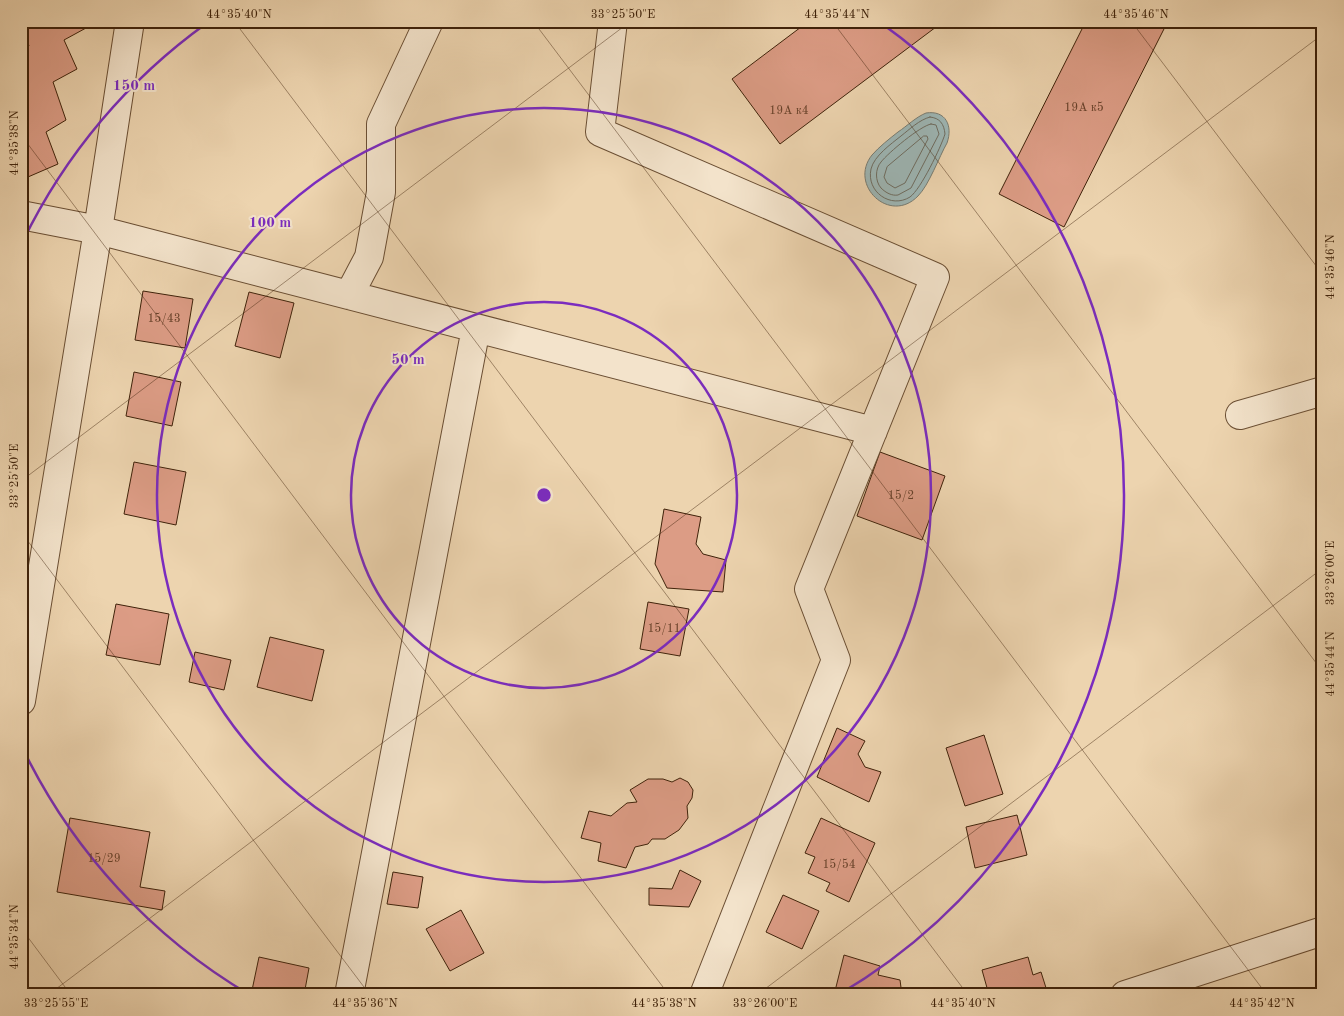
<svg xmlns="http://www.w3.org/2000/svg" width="1344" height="1016" font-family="'Old Standard TT',serif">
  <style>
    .water { fill: #9db6b5; stroke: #777b71 }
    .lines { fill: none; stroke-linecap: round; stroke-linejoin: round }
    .shore { stroke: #6e6c60; stroke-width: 1 }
    .building { fill: #dc9c85; stroke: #3f220a }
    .minor-casing { stroke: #6a4e33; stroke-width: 30 }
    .minor { stroke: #f3e3cb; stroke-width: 28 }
    .ticks { fill: none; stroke: #3f220a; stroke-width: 1; stroke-opacity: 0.45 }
    .ring { fill: none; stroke: #7b2cbf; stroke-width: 2.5 }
    .labels { text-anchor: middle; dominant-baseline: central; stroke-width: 4; stroke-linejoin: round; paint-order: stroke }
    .number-label { font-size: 12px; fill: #664029 }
    .centre { fill: #7b2cbf; stroke: #f3e3cb; stroke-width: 2.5 }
    .ring-label { font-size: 15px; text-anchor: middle; font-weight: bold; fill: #7b2cbf; stroke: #f3e3cb; stroke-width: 4; stroke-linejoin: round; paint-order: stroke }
    .neatline { fill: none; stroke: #3f220a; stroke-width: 2 }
    .ticks-label { font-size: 12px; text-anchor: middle; fill: #3f220a }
  </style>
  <rect width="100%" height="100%" fill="#edd4af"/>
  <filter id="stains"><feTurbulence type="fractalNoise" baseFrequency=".004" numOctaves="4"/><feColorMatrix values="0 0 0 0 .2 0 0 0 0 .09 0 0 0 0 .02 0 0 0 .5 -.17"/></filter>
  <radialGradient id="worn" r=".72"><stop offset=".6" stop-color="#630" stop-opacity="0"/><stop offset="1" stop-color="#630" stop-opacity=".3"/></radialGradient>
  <path class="water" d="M926,113C946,110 953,126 947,143C939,157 929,185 918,196C890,225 848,185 872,155C879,147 889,139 898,132C907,126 916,117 926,113Z"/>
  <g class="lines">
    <path class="shore" d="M930,117C940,118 944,124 945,134C941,147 921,189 910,197C891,209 866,192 871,169C874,156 891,144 901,136C910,129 919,120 930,117Z
      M931,124L936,125L939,134L911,188L898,195C892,196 886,193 881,188C875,181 875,169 881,162C888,153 920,126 931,124Z
      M924,136H927L928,139L905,183L895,188L887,183L884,177L887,167Z"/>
  </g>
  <path class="building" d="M21,21H83L86,28L64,40L77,69L53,82L66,120L46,132L58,164L21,180V49L29,46Z
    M809,21H944L780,144L732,79Z
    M1086,21H1168L1064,227L999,194Z
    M143,291L193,299L185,348L135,340Z
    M249,292L294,303L280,358L235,346Z
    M134,372L181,382L172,426L126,416Z
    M880,452L945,476L922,540L857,516Z
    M134,462L186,472L176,525L124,514Z
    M664,509L701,517L696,544L703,554L726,560L723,592L667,588L655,564Z
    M648,602L689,609L680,656L640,649Z
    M116,604L169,614L160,665L106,655Z
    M270,637L324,650L312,701L257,687Z
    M195,652L231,660L224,690L189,682Z
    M837,728L865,741L858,754L865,767L881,772L869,802L817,777Z
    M984,735L1003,794L965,806L946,748Z
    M680,778L688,782L693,790L692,798L687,806L688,818L679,830L665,839H652L648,844L635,847L626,868L598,861L601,843L581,838L589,811L611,816L627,803L637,802L630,790L648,779H663L672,782Z
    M1017,815L1027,855L975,868L966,827Z
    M70,818L150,832L140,887L165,891L162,910L57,892Z
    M821,818L875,843L849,902L826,891L830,883L808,873L815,857L805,853Z
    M680,870L701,881L689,907L649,905V888L672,889Z
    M393,872L423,877L418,908L387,904Z
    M783,895L819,911L802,949L766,932Z
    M461,910L484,953L450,971L426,929Z
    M844,955L880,966L878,975L900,980L902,995H834Z
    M259,957L309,968L304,995H251Z
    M1028,957L1033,975L1041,972L1047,991L1035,995H989L982,970Z"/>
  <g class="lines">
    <defs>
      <path id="minor" d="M613,21L600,132L935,277L809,589L836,660L704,995
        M21,215L98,230L873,431
        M349,295L369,257L381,192V124L429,21
        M1240,415L1323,391
        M21,701L98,230L130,21
        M349,995L476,328
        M1125,995L1323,931"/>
    </defs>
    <use href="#minor" class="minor-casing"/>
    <use href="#minor" class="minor"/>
  </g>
  <path class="ticks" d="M234,21L968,995M533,21L1267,995M832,21L1323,672M1131,21L1323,275M21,135L669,995M21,481L631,21M21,532L370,995M21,928L71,995M48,995L1323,34M757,995L1323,568"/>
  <g class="ring">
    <circle cx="544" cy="495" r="193"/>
    <circle cx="544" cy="495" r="387"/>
    <path d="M250 995A580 580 0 0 1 23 749M23 241A580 580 0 0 1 207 23M881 23A580 580 0 0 1 838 995"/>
  </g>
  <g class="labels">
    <g class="number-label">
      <text x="1084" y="108">19А к5</text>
      <text x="789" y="111">19А к4</text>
      <text x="164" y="319">15/43</text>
      <text x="901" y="496">15/2</text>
      <text x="664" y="629">15/11</text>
      <text x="104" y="859">15/29</text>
      <text x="839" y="865">15/54</text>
    </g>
  </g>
  <circle cx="544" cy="495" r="8" class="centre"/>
  <g class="ring-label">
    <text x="134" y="90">150 m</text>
    <text x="270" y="227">100 m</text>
    <text x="408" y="364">50 m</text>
  </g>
  <rect width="1344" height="1016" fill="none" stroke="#edd4af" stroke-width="55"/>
  <rect x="28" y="28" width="1288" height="960" class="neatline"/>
  <g class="ticks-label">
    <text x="239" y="18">44°35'40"N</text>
    <text x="623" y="18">33°25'50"E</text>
    <text x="837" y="18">44°35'44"N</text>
    <text x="1136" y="18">44°35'46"N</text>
    <text transform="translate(14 143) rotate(-90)" y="4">44°35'38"N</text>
    <text transform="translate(1330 267) rotate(-90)" y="4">44°35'46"N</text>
    <text transform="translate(14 476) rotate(-90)" y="4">33°25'50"E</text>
    <text transform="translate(1330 573) rotate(-90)" y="4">33°26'00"E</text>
    <text transform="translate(1330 664) rotate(-90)" y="4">44°35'44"N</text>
    <text transform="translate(14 937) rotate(-90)" y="4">44°35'34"N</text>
    <text x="56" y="1007">33°25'55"E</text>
    <text x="365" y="1007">44°35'36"N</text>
    <text x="664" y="1007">44°35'38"N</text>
    <text x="765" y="1007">33°26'00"E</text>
    <text x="963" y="1007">44°35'40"N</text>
    <text x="1262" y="1007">44°35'42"N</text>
  </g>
  <rect width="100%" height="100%" filter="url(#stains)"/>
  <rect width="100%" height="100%" fill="url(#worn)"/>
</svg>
